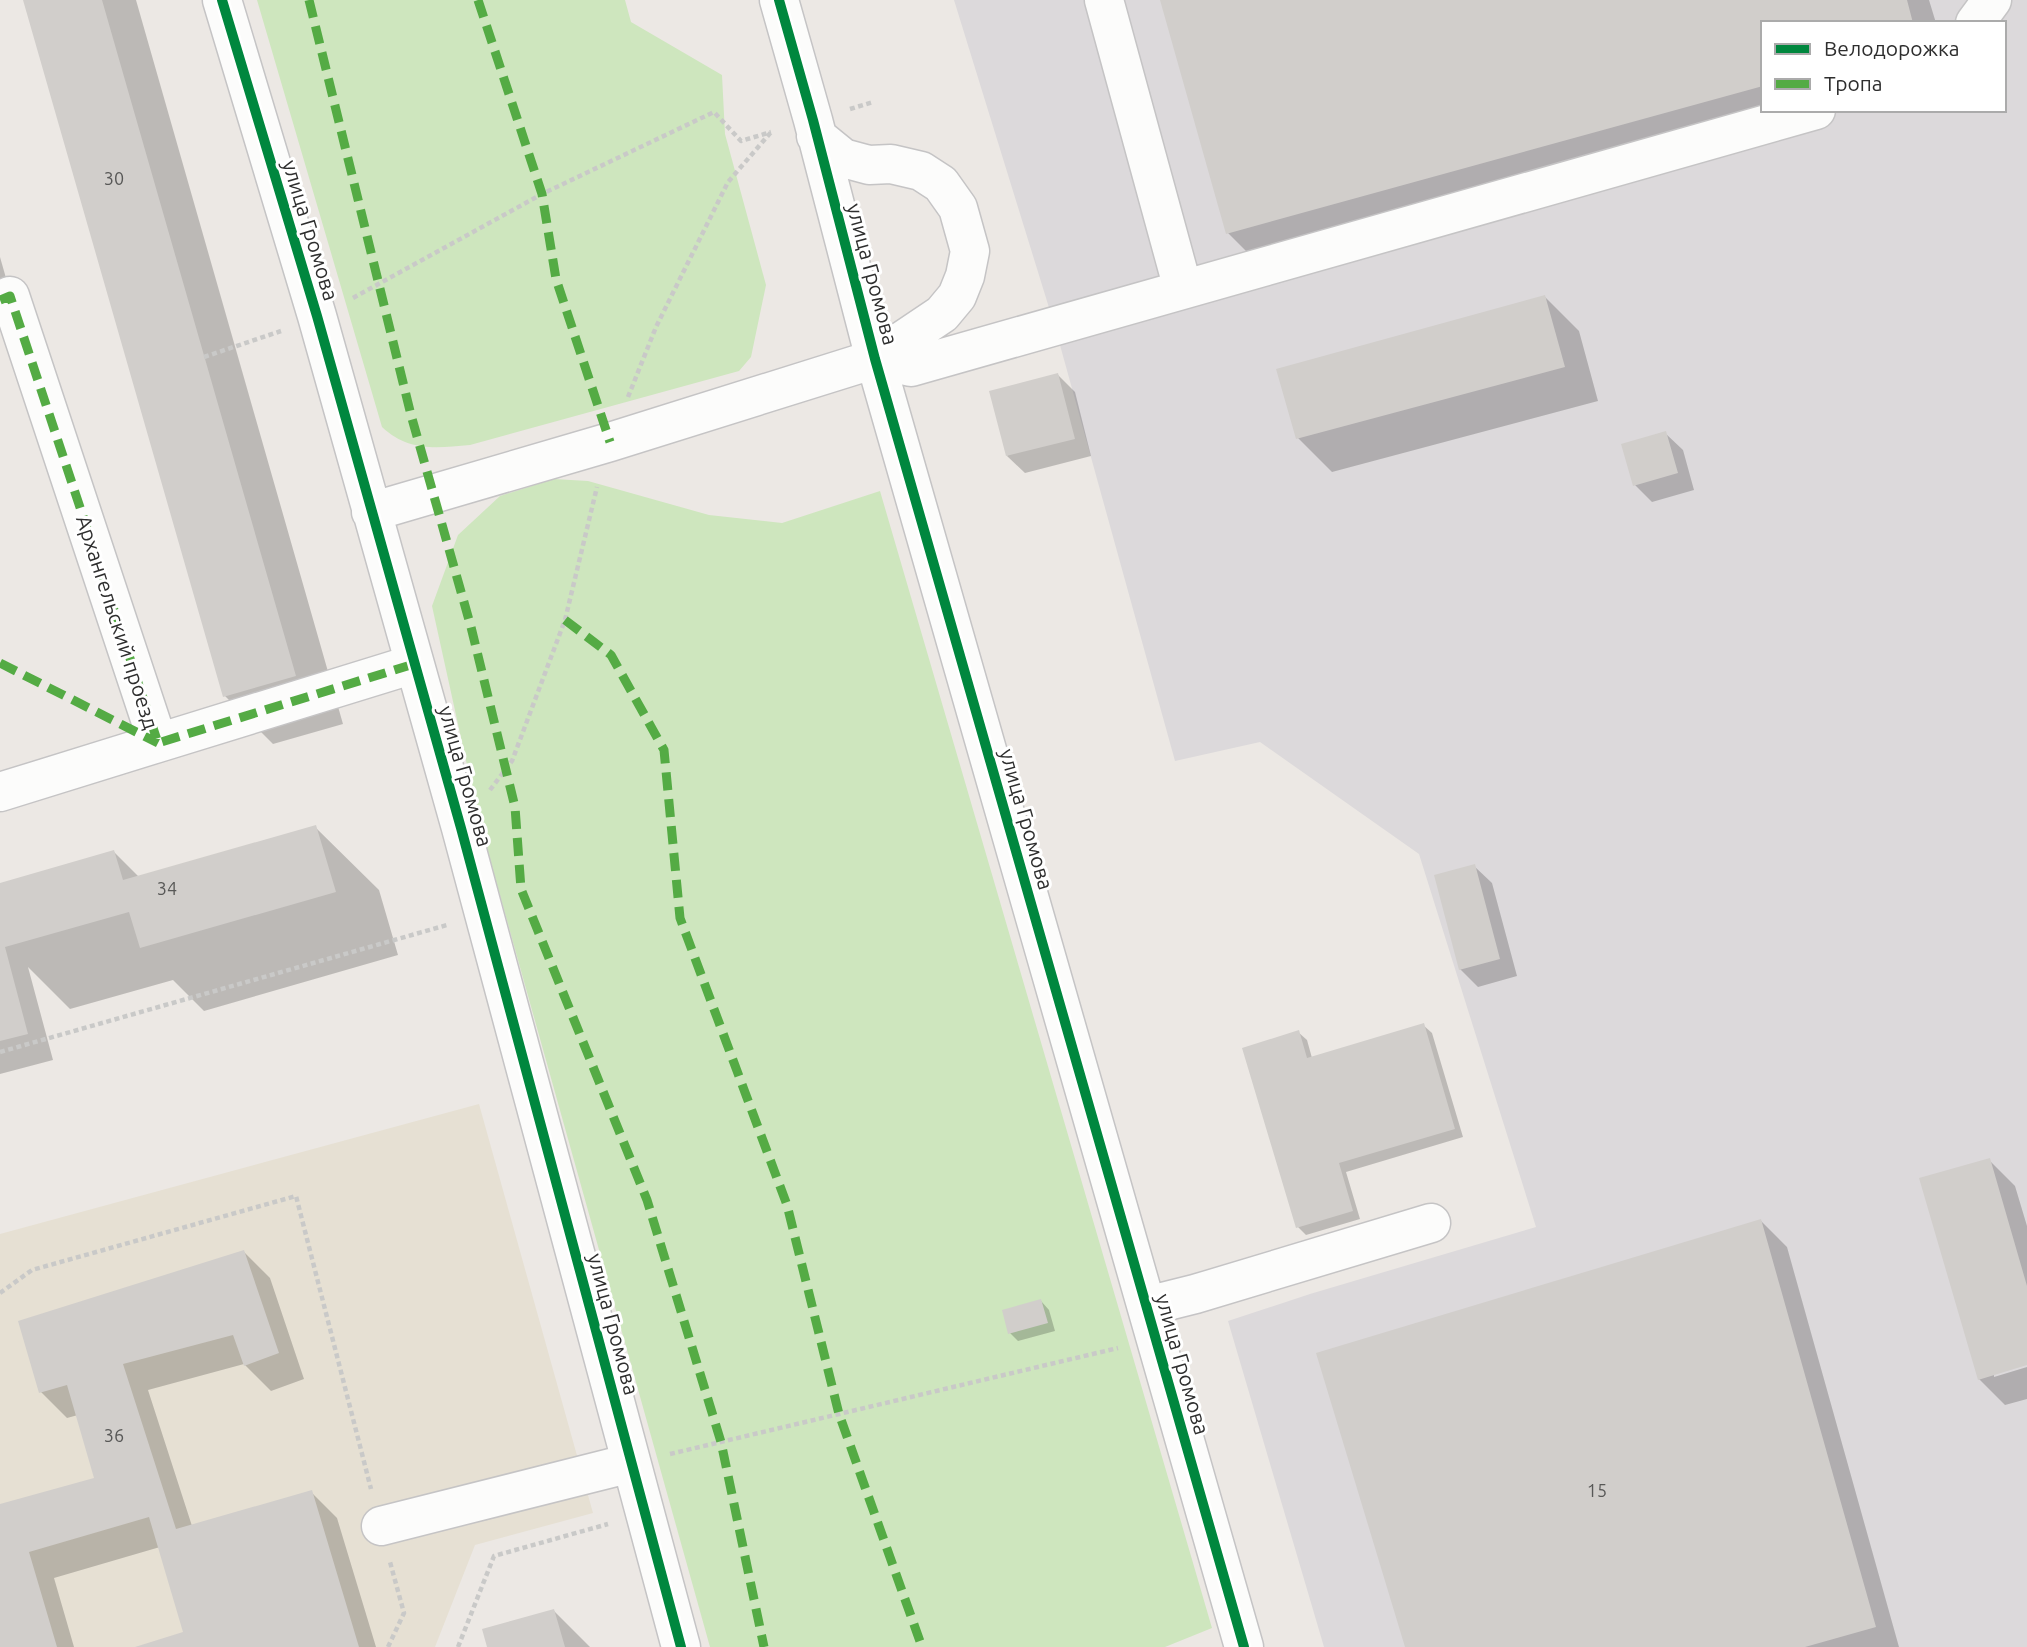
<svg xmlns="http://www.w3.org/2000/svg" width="2027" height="1647" font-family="Ubuntu,sans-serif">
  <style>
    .industrial { fill: #dcd9db; fill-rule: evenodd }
    .education { fill: #e6e0d3 }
    .green { fill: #cee6be }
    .shadow { fill: #0003 }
    .building { fill: #d1cecb }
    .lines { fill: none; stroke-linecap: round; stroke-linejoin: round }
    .minor-casing { stroke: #c5c4c5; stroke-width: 41 }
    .path { stroke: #c9c9c8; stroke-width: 4.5; stroke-dasharray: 5 3.5; stroke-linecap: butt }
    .minor { stroke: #fcfcfb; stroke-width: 38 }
    .quiet { stroke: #54ab44; stroke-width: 9; stroke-dasharray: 18 9; stroke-linecap: butt }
    .cycleway-casing { stroke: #fff; stroke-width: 15 }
    .cycleway { stroke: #00873e; stroke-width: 10 }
    .labels { text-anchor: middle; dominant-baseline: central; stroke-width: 6; stroke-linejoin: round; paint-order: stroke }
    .number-label { font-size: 18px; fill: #585857 }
    .street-label { font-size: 21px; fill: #2e2e2e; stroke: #fff }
  </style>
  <rect width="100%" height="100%" fill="#ece8e4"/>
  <path class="industrial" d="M954,0H2027V1647H1324L1228,1321L1310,1294L1536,1227L1419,854L1260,742L1175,761L1055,327ZM1763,23H2004V110H1763Z"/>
  <path class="education" d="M479,1104L593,1513L475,1545L435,1647H0V1234Z"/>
  <path class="green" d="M257,0H625L631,22L722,75L725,134L766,285L751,357L739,371L470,445C436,448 409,452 382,427Z
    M554,479L588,481L709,515L782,523L880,491L1212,1628L1165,1647H710L480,824L432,606L458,535L500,496Z"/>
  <path class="shadow" d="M25,0H136L343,724L273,744L225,696Z
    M1162,0H1929L1936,23H1763V110L1262,267L1228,233Z
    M0,257L12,299L0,303Z
    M1545,297L1579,331L1598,401L1332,472L1298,438Z
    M1058,375L1075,392L1091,456L1025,473L1007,456Z
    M1665,433L1683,450L1694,490L1652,502L1635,485Z
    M315,827L379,890L398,955L204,1011L173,980L70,1009L28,967L53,1060L0,1074V885L114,852L139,877Z
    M1474,866L1492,883L1517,976L1478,987L1460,969Z
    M1423,1025L1432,1033L1463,1137L1346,1172L1360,1219L1306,1235L1298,1227V1032L1307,1040L1312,1058Z
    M1989,1160L2015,1186L2027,1226V1364L1994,1373V1377L2027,1367V1399L2005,1405L1979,1379Z
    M1761,1221L1787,1247L1899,1647H1407Z
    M244,1252L270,1278L304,1379L271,1391L244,1364L148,1390L192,1526L311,1492L337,1518L376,1647H139L185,1633L160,1547L54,1578L74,1647H0V1505L96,1479L78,1415L67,1418L41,1392Z
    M1041,1301L1049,1310L1055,1331L1018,1341L1010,1333Z
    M554,1611L590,1647H489Z"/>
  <path class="building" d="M23,0H102L296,676L223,697Z
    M1160,0H1907L1913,23H1763V86L1226,234Z
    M1545,295L1565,367L1296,439L1276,369Z
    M1058,373L1075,439L1006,456L989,391Z
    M1666,431L1678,473L1633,486L1621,444Z
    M316,825L336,892L140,948L129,912L5,947L28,1034L0,1041V883L114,850L123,880Z
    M1475,864L1500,959L1459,970L1434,875Z
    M1424,1023L1455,1129L1339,1163L1353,1211L1296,1228L1242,1048L1299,1030L1307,1058Z
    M1990,1158L2027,1286V1365L1978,1380L1919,1178Z
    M1761,1219L1876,1627L1805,1647H1405L1316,1353Z
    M244,1250L279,1353L244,1366L233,1335L123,1364L176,1529L312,1490L359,1647H135L183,1632L149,1517L29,1552L57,1647H0V1504L94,1478L67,1385L39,1393L18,1321Z
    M1041,1299L1048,1323L1008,1334L1002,1310Z
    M554,1609L565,1647H487L482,1629Z"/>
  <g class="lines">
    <defs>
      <path id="minor" d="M222,0L317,316L461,828L681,1647
        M779,0L813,120L875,359L1244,1647
        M1104,0L1183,289
        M1975,23L1992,0
        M0,300L10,296L158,743L414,664
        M875,359L911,367L1816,110
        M371,512L610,442L875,359L942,314L957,296L965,276L970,251L958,208L941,184L921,171L891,164L869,165L843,158L816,136
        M0,792L158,743
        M1147,1306L1195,1294L1431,1223
        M381,1526L631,1463"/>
    </defs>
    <use href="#minor" class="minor-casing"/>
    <path class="path" d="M850,109L873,102
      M353,298L542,194L714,112L741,141L771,132
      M204,357L281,331
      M628,397L656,327L728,182L772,131
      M490,790L512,761L565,620L597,487
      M0,1052L447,925
      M0,1293L32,1270L296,1196L371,1489
      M670,1454L1118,1348
      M388,1647L404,1613L390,1562
      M458,1647L494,1556L608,1524"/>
    <use href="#minor" class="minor"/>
    <path class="quiet" d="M309,0L411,415L471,627L515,807L521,889L647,1200L721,1442L764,1647
      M478,0L542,194L556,279L610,442
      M0,300L10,296L158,743L414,664
      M565,620L611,655L664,750L680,918L787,1205L839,1414L922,1647
      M0,663L158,743"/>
    <defs>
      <path id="cycleway" d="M222,0L317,316L461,828L681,1647
        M779,0L813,120L875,359L1244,1647"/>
    </defs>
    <use href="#cycleway" class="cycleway-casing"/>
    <use href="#cycleway" class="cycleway"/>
  </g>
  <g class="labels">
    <g class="number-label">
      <text x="114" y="178">30</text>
      <text x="167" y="888">34</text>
      <text x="114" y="1435">36</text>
      <text x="1597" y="1490">15</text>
    </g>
    <g class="street-label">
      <text transform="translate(311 230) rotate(73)">улица Громова</text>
      <text transform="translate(873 274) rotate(75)">улица Громова</text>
      <text transform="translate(118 622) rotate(72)">Архангельский проезд</text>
      <text transform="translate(466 776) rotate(74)">улица Громова</text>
      <text transform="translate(1027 819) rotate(74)">улица Громова</text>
      <text transform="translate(614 1324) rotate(75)">улица Громова</text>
      <text transform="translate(1183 1364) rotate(74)">улица Громова</text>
    </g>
  </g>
  <rect x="1761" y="21" width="245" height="91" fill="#ffffff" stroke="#ababab" stroke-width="2"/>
  <rect x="1775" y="44" width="35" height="10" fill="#00873e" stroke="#ababab" stroke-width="2"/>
  <text x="1824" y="56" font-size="21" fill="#2e2e2e">Велодорожка</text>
  <rect x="1775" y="79" width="35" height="10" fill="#54ab44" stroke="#ababab" stroke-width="2"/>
  <text x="1824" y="91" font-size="21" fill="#2e2e2e">Тропа</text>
</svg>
